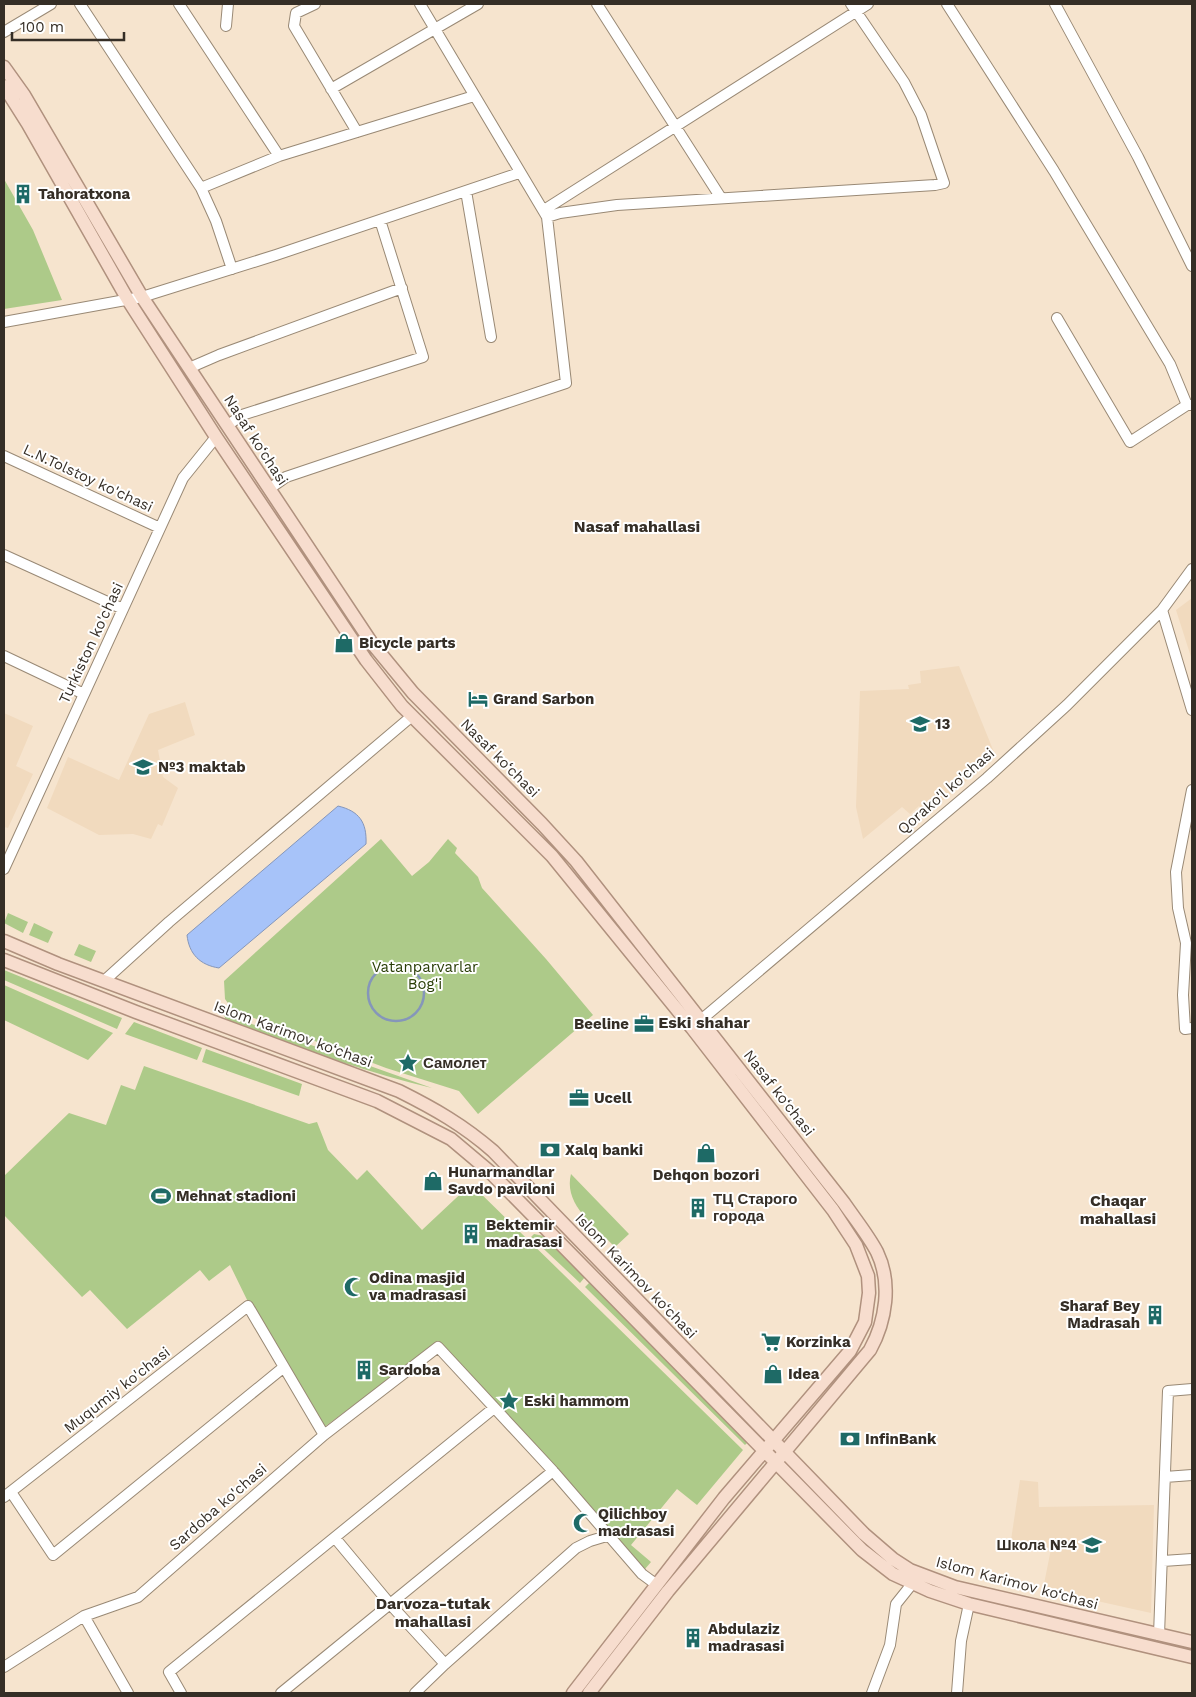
<svg xmlns="http://www.w3.org/2000/svg" width="1196" height="1697" font-family="'Work Sans',sans-serif">
  <style>
    .built { fill: #f1dabe }
    .green { fill: #adca89 }
    .water { fill: #a7c3f9; stroke: #8596ba }
    .lines { fill: none; stroke-linecap: round; stroke-linejoin: round }
    .stream { stroke: #8596ba; stroke-width: 2.5 }
    .minor-casing { stroke: #998975; stroke-width: 12 }
    .major-casing { stroke: #b0917e; stroke-width: 15 }
    .minor { stroke: #fff; stroke-width: 10 }
    .major { stroke: #f7ddce; stroke-width: 12 }
    .labels { text-anchor: middle; dominant-baseline: central; stroke-width: 4; stroke-linejoin: round; paint-order: stroke }
    .poi-label { font-size: 15px; font-weight: bold; fill: #352e26; stroke: #fff; text-anchor: start }
    .street-label { font-size: 15px; fill: #352e26; stroke: #fff }
    .park-label { font-size: 15px; fill: #293d06; stroke: #fff }
    .neighbourhood-label { font-size: 16px; font-weight: bold; fill: #352e26; stroke: #fff }
  </style>
  <rect width="100%" height="100%" fill="#f6e4ce"/>
  <path class="built" d="M1192,598V660L1176,610Z
    M959,666L996,757L925,814L919,806L910,814L902,807L863,839L856,807L860,691L909,689L908,685L921,683L920,671Z
    M185,702L195,735L158,750L163,777L178,788L162,826L158,824L151,839L133,834L99,835L47,808L68,757L119,780L149,714Z
    M4,713L33,726L16,766L33,774L8,828L4,827Z
    M1020,1480L1038,1482L1039,1507L1154,1505L1151,1613L1043,1589L1051,1549L1011,1540Z"/>
  <path class="green" d="M4,179L33,230L62,300L4,309Z
    M381,839L412,876L429,862L448,839L457,848L455,853L478,877L482,888L546,959L593,1015L478,1114L459,1091L386,1068L233,1010L225,999L224,981Z
    M8,913L28,922L23,933L4,923Z
    M34,923L53,932L48,943L29,935Z
    M79,944L96,951L91,962L74,955Z
    M4,970L122,1018L117,1029L4,980Z
    M4,985L113,1033L88,1060L4,1020Z
    M224,1014L432,1088C361,1071 295,1046 226,1022Z
    M134,1022L202,1048L197,1060L125,1034Z
    M206,1049L302,1084L299,1096L202,1062Z
    M144,1066L309,1124L317,1122L328,1150L357,1180L367,1170L422,1230L471,1184L743,1450L697,1505L677,1489L631,1545L651,1562L645,1569L439,1342L323,1428L251,1308L230,1265L209,1281L200,1270L127,1329L90,1290L82,1297L4,1215V1176L69,1113L106,1125L121,1085L135,1090Z
    M571,1174L629,1234L615,1247C596,1227 563,1205 571,1174Z
    M534,1234L544,1236L585,1277L580,1283L531,1237Z
    M590,1282L747,1443L745,1445L585,1287Z"/>
  <path class="water" d="M338,806C359,811 367,822 366,844L219,968C200,965 189,954 187,935Z"/>
  <g class="lines">
    <path class="stream" d="M368 993a28 28 0 1 1 56 0a28 28 0 1 1-56 0Z"/>
    <defs>
      <path id="minor" d="M80,4L201,188L216,221L232,269
        M179,4L279,156
        M315,4L296,13L294,26L357,132
        M597,4L721,198
        M947,4L1054,171L1170,364L1187,405H1192
        M1055,4L1138,157L1192,266
        M226,26L228,4
        M4,32L51,4
        M331,89L478,4
        M201,188L279,156L474,96
        M466,191L491,337
        M544,210L868,4
        M547,217L560,213L617,205L935,185L944,183L921,115L904,82L851,4
        M1057,318L1130,442L1187,405
        M4,322L142,297L276,255L519,173
        M189,368L219,355L402,288
        M228,425L242,415L423,357L380,220
        M4,456L160,528
        M269,489L286,477L566,383L547,217L420,4
        M4,555L123,609
        M1162,610L1192,710
        M4,656L84,694
        M1192,790L1176,872L1178,908L1186,943L1183,995L1185,1029L1192,1028
        M4,869L183,478L216,437
        M104,981L169,922L412,716
        M695,1025L987,778L1067,705L1162,610L1192,569
        M1165,1477L1192,1475
        M11,1492L53,1555L284,1367
        M4,1497L248,1306L324,1435
        M335,1538L390,1604L445,1664
        M1163,1561L1192,1559
        M84,1616L128,1693
        M1159,1635L1168,1391L1192,1389
        M4,1667L84,1616L138,1597L324,1435L438,1347L553,1471L642,1574L657,1585
        M181,1693L169,1672L494,1408
        M281,1693L553,1471
        M415,1693L445,1664L576,1548L590,1541L610,1535
        M872,1693L890,1645L896,1604L912,1584
        M957,1693L961,1641L969,1604"/>
      <path id="major" d="M4,67L24,95L142,297L371,642L413,693L542,824L576,861L844,1203C855,1219 868,1235 877,1252C892,1283 886,1321 870,1350L668,1591L589,1693
        M4,86L28,124L128,300L216,437L366,660L402,706L552,856L692,1028L833,1210L856,1245L868,1276L869,1293L865,1322L850,1351L724,1498L573,1693
        M4,941L58,964L399,1091C435,1109 463,1125 493,1151L864,1534L893,1559L910,1570L955,1587L1192,1642
        M4,960L136,1012L377,1101L451,1139L489,1171L862,1550L893,1574L930,1591L969,1604L1192,1657"/>
    </defs>
    <use href="#minor" class="minor-casing"/>
    <use href="#major" class="major-casing"/>
    <use href="#minor" class="minor"/>
    <use href="#major" class="major"/>
  </g>
  <defs>
    <symbol id="building-bare" viewBox="-9 -9 18 18"><path d="M-4-6H4V6H1V3H-1V6H-4ZM-2.5-4.3h1.7v1.8h-1.7ZM.8-4.3h1.7v1.8H.8ZM-2.5-1h1.7V.8h-1.7ZM.8-1h1.7V.8H.8Z" fill="#1e6a66" stroke="#fff" stroke-width="2.5" paint-order="stroke"/></symbol>
    <symbol id="shop-bare" viewBox="-9 -9 18 18"><path d="M-5-2.5h2.3a2.7 3.5 0 0 1 5.4 0H5L5.5 6h-11ZM-1.5-2.5h3a1.5 2.3 0 0 0-3 0Z" fill="#1e6a66" stroke="#fff" stroke-width="2.5" paint-order="stroke"/></symbol>
    <symbol id="hotel-bare" viewBox="-9 -9 18 18"><path d="M-6-4.5h1.5V1H6V5H4.5V3h-9V5H-6ZM-4 0a1.8 1.8 0 1 1 3.6 0ZM.5 0V-2.5h3Q6-2.5 6 0Z" fill="#1e6a66" stroke="#fff" stroke-width="2.5" paint-order="stroke"/></symbol>
    <symbol id="school-bare" viewBox="-9 -9 18 18"><path d="M0-5L7-2L0 1L-7-2ZM-4 1L0 2.5L4 1V4Q0 6-4 4Z" fill="#1e6a66" stroke="#fff" stroke-width="2.5" paint-order="stroke"/></symbol>
    <symbol id="office-bare" viewBox="-9 -9 18 18"><path d="M-6-3h4V-5.5h4V-3h4V5H-6ZM-1-4.5V-3h2v-1.5ZM-6 0V1H6V0Z" fill="#1e6a66" stroke="#fff" stroke-width="2.5" paint-order="stroke"/></symbol>
    <symbol id="sight-bare" viewBox="-9 -9 18 18"><path d="M0-6L1.8-2.2L6-1.7L2.9 1.2L3.7 5.4L0 3.3L-3.7 5.4L-2.9 1.2L-6-1.7L-1.8-2.2Z" fill="#1e6a66" stroke="#fff" stroke-width="2.5" paint-order="stroke"/></symbol>
    <symbol id="bank-bare" viewBox="-9 -9 18 18"><path d="M-6-4H6V4H-6ZM0-2.3a2.3 2.3 0 1 0 0 4.6a2.3 2.3 0 1 0 0-4.6Z" fill="#1e6a66" stroke="#fff" stroke-width="2.5" paint-order="stroke"/></symbol>
    <symbol id="stadium-bare" viewBox="-9 -9 18 18"><path d="M0-5a6.5 5 0 1 0 0 10a6.5 5 0 1 0 0-10ZM-3.5-1.8h7v3.6h-7Z" fill="#1e6a66" stroke="#fff" stroke-width="2.5" paint-order="stroke"/></symbol>
    <symbol id="mosque-bare" viewBox="-9 -9 18 18"><path d="M3.5-4.9A6 6 0 1 0 3.5 4.9A5 5 0 1 1 3.5-4.9Z" fill="#1e6a66" stroke="#fff" stroke-width="2.5" paint-order="stroke"/></symbol>
    <symbol id="supermarket-bare" viewBox="-9 -9 18 18"><path d="M-6-5.5h2.5l.6 2H6L4.5 2H-2.5L-4.4-4H-6ZM-1.5 3.2a1.3 1.3 0 1 0 .1 0ZM3 3.2a1.3 1.3 0 1 0 .1 0Z" fill="#1e6a66" stroke="#fff" stroke-width="2.5" paint-order="stroke"/></symbol>
  </defs>
  <g fill-rule="evenodd">
    <use href="#building-bare" x="9" y="180" width="28" height="28"/>
    <use href="#shop-bare" x="330" y="629" width="28" height="28"/>
    <use href="#hotel-bare" x="464" y="685" width="28" height="28"/>
    <use href="#school-bare" x="906" y="710" width="28" height="28"/>
    <use href="#school-bare" x="129" y="753" width="28" height="28"/>
    <use href="#office-bare" x="630" y="1010" width="28" height="28"/>
    <use href="#sight-bare" x="394" y="1049" width="28" height="28"/>
    <use href="#office-bare" x="565" y="1084" width="28" height="28"/>
    <use href="#bank-bare" x="536" y="1136" width="28" height="28"/>
    <use href="#shop-bare" x="692" y="1139" width="28" height="28"/>
    <use href="#shop-bare" x="419" y="1167" width="28" height="28"/>
    <use href="#stadium-bare" x="147" y="1182" width="28" height="28"/>
    <use href="#building-bare" x="684" y="1194" width="28" height="28"/>
    <use href="#building-bare" x="457" y="1220" width="28" height="28"/>
    <use href="#mosque-bare" x="340" y="1273" width="28" height="28"/>
    <use href="#building-bare" x="1141" y="1301" width="28" height="28"/>
    <use href="#supermarket-bare" x="757" y="1328" width="28" height="28"/>
    <use href="#building-bare" x="350" y="1356" width="28" height="28"/>
    <use href="#shop-bare" x="759" y="1360" width="28" height="28"/>
    <use href="#sight-bare" x="495" y="1387" width="28" height="28"/>
    <use href="#bank-bare" x="836" y="1425" width="28" height="28"/>
    <use href="#mosque-bare" x="569" y="1509" width="28" height="28"/>
    <use href="#school-bare" x="1078" y="1531" width="28" height="28"/>
    <use href="#building-bare" x="679" y="1624" width="28" height="28"/>
  </g>
  <g class="labels">
    <g class="poi-label">
      <text x="38" y="194">Tahoratxona</text>
      <text x="359" y="643">Bicycle parts</text>
      <text x="493" y="699">Grand Sarbon</text>
      <text x="935" y="724">13</text>
      <text x="158" y="767">№3 maktab</text>
      <text x="629" y="1024" text-anchor="end">Beeline</text>
      <text x="423" y="1063">Самолет</text>
      <text x="594" y="1098">Ucell</text>
      <text x="565" y="1150">Xalq banki</text>
      <text x="448" y="1172">Hunarmandlar<tspan x="448" dy="17">Savdo paviloni</tspan></text>
      <text x="706" y="1175" text-anchor="middle">Dehqon bozori</text>
      <text x="176" y="1196">Mehnat stadioni</text>
      <text x="713" y="1199">ТЦ Старого<tspan x="713" dy="17">города</tspan></text>
      <text x="486" y="1225">Bektemir<tspan x="486" dy="17">madrasasi</tspan></text>
      <text x="369" y="1278">Odina masjid<tspan x="369" dy="17">va madrasasi</tspan></text>
      <text x="1140" y="1306" text-anchor="end">Sharaf Bey<tspan x="1140" dy="17">Madrasah</tspan></text>
      <text x="786" y="1342">Korzinka</text>
      <text x="379" y="1370">Sardoba</text>
      <text x="788" y="1374">Idea</text>
      <text x="524" y="1401">Eski hammom</text>
      <text x="865" y="1439">InfinBank</text>
      <text x="598" y="1514">Qilichboy<tspan x="598" dy="17">madrasasi</tspan></text>
      <text x="1077" y="1545" text-anchor="end">Школа №4</text>
      <text x="708" y="1629">Abdulaziz<tspan x="708" dy="17">madrasasi</tspan></text>
    </g>
    <g class="street-label">
      <text transform="translate(256 440) rotate(57)">Nasaf ko‘chasi</text>
      <text transform="translate(88 478) rotate(25)">L.N.Tolstoy ko'chasi</text>
      <text transform="translate(91 643) rotate(-65)">Turkiston ko'chasi</text>
      <text transform="translate(500 758) rotate(45)">Nasaf ko‘chasi</text>
      <text transform="translate(946 791) rotate(-41)">Qorako'l ko'chasi</text>
      <text transform="translate(293 1034) rotate(20)">Islom Karimov ko‘chasi</text>
      <text transform="translate(779 1093) rotate(52)">Nasaf ko‘chasi</text>
      <text transform="translate(636 1276) rotate(46)">Islom Karimov ko‘chasi</text>
      <text transform="translate(117 1390) rotate(-38)">Muqumiy ko'chasi</text>
      <text transform="translate(218 1507) rotate(-41)">Sardoba ko'chasi</text>
      <text transform="translate(1017 1583) rotate(15)">Islom Karimov ko‘chasi</text>
    </g>
    <g class="park-label">
      <text x="425" y="967">Vatanparvarlar<tspan x="425" dy="17">Bog'i</tspan></text>
    </g>
    <g class="neighbourhood-label">
      <text x="637" y="526">Nasaf mahallasi</text>
      <text x="704" y="1022">Eski shahar</text>
      <text x="1118" y="1200">Chaqar<tspan x="1118" dy="18">mahallasi</tspan></text>
      <text x="433" y="1603">Darvoza-tutak<tspan x="433" dy="18">mahallasi</tspan></text>
    </g>
  </g>
  <rect width="1196" height="1697" fill="none" stroke="#352e26" stroke-width="10"/>
  <path d="M12 32v8h112v-8" fill="none" stroke="#352e26" stroke-width="2.5"/>
  <text x="20" y="32" font-size="15" fill="#352e26" stroke="#ffffff" stroke-width="4" paint-order="stroke">100 m</text>
</svg>
